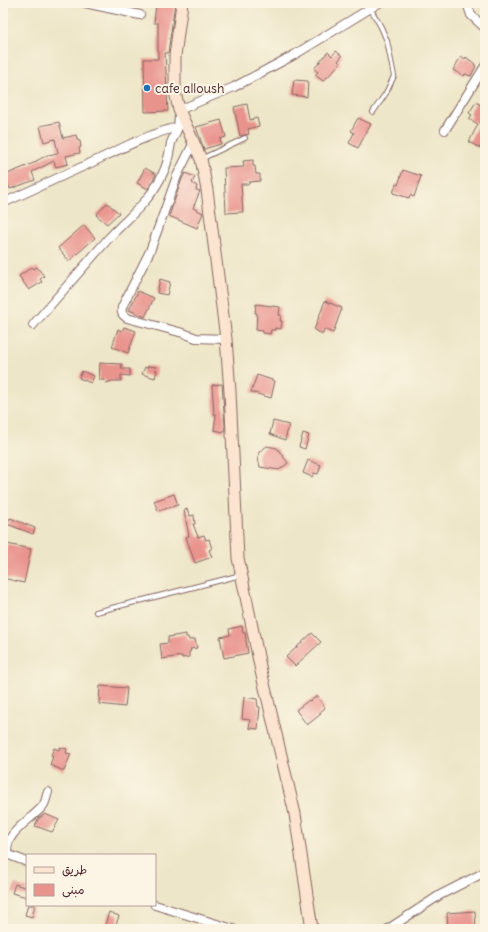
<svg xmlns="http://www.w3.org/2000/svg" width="488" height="932" font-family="Delius,'Playpen Sans Arabic',sans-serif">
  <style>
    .building { fill: #e9938d }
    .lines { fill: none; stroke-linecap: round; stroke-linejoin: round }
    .lane-casing { stroke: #836562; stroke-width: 6 }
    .street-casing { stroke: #836562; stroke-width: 10 }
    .secondary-casing { stroke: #836562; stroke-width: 13 }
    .lane { stroke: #fff; stroke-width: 4 }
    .street { stroke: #fff; stroke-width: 8 }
    .secondary { stroke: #fce5d0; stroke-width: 11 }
    .poi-dot { fill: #1f6fb2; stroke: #fcf5e5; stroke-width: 1.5 }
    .labels { text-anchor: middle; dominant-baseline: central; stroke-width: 4; stroke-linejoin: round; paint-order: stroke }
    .poi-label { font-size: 13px; fill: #4a1f2b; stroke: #fcf5e5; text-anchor: start }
  </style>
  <rect width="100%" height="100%" fill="#fcf5e5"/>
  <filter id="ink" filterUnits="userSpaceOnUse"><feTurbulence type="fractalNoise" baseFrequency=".025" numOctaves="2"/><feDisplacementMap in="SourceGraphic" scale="8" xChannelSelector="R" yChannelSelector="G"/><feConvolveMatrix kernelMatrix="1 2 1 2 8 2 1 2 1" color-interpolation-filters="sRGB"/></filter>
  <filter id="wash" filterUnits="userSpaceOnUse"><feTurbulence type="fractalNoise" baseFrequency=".012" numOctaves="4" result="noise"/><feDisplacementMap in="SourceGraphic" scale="16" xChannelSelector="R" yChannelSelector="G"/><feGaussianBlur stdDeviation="0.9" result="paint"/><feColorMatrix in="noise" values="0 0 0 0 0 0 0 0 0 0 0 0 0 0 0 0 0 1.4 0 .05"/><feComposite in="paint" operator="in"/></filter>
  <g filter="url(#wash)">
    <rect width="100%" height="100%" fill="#eee6c8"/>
    <g id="blocks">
      <path class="building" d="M156,3H175L168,53H165L168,111L145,112L144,59H158V23H154Z
        M336,51L342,56L338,61L340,63L327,78L326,77L323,81L315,75L318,72L314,69L328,52L332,56Z
        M461,56L465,59L466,57L475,64L474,65L476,66L471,76L465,74L464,76L453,70Z
        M294,80L308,81L307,97L292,95Z
        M476,102L485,108V139L480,148L469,142L478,124L469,119L472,115L469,113Z
        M247,104L250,120L257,118L259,126L248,129L249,134L240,136L234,107Z
        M358,118L371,124L358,148L349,143L354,133L351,131Z
        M221,120L226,137L220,139L221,144L204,149L196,127Z
        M59,122L63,138L76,135L78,141H80L81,147L79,148L80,153L66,156L68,164L56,167L54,161L32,172L35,180L10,189L5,175L36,162V161L48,155L58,153L55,139L44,142L40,126Z
        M253,160V166H255L256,174H260V181L249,182V184H241L243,212L226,213L224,168L244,167L243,161Z
        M145,168L156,174L148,189L137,183Z
        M403,170L421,176L414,197L410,195L409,198L393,193L396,184L398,185Z
        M185,173L195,177L192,183L197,186L196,190L200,191L193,208L203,213L197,228L169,216L182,179Z
        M107,203L119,213L107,224L96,215Z
        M84,225L95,238L69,261L58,248Z
        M32,267L34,269L37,267L44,276L40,279L42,282L29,290L19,276Z
        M160,279L170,282L167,295L157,293Z
        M138,291L154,298L145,317L129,310Z
        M325,301L342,308L333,333L324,329L323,334L314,330Z
        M256,304L280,307L279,315H281L280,321H282L281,329L275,328V330H271L270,334L263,333V331L256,330L257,313H255Z
        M124,327L136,331L128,353L112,347L118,329L122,331Z
        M100,363L122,364L121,369H130V376L121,375V381H112L106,383L105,380H99Z
        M148,366L156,367L155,370H157L155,378L142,374L145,367L147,368Z
        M82,371L94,376L91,383L79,378Z
        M257,375L275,381L271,398L251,392Z
        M222,384L225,426L224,432L214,430L216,414H214L212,385Z
        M273,421L289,425L285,440L270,434Z
        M303,433L309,435L305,449L299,447Z
        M267,446L277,448L288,463L279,470L260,467L258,458L259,452Z
        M308,460L321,465L318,474L314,473L312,477L303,473Z
        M174,494L178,505L158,511L154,501Z
        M187,509L190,516L194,515L195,524H193L198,537L204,535L206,540L209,539L212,549L209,550L212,557L195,563L186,537L189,536L184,510Z
        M10,518L35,528L33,534L7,524Z
        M7,544L31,549L24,583L3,578L5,563H3Z
        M242,626L243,633H245L248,653L224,658L220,637L230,635L229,629Z
        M312,633L321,642L295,666L286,657Z
        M186,634V637H188L189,640L195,639L197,648L190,649L191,651L189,652V657L182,658V656L162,659L160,644L168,643V637Z
        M100,686L127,688L125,707L99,704Z
        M317,696L325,708L319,713L321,714L307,725L296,710L309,700L310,701Z
        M244,697L257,699L258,707H260L258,729L249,728L250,720L242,719Z
        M60,747L67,749L66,753L71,754L64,771L50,765L53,756L51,755L54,748L59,750Z
        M45,814L59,820L52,832L35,826L38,819Z
        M15,884L27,888V897L12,893Z
        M28,905H35L32,917L25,915Z
        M475,911L476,929H448L447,913Z
        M109,912L119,916L115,928L105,925Z"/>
    </g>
  </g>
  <g filter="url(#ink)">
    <use href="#blocks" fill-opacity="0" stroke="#836562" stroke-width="1"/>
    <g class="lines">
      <defs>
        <path id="lane" d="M370,8L381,27L387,41L394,76L386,93L373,112
          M201,159L245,138
          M96,612L241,575"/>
        <path id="street" d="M85,3L140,15
          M467,3L471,15L485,28
          M445,130L485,66
          M193,144L177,176L150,251L122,307C121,313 122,315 127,318L183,333L196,338L226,339
          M3,203C34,189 64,175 95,161C122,148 149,134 178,127
          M33,325L108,239C127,218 151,201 163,173C168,164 169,154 171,143C173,137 177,132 178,126C179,121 179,116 179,110L234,87L294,55L379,3
          M4,853L27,862
          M8,855C2,834 31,820 42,807C46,803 46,797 48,792
          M155,905L233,929
          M388,929L440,895L485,872"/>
        <path id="secondary" d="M182,3L175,56V92L179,110L201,159L207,190L226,339L230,392L238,558L261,671L295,814L312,929"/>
      </defs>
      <use href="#lane" class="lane-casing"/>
      <use href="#street" class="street-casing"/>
      <use href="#secondary" class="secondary-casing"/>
      <use href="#lane" class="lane"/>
      <use href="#street" class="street"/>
      <use href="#secondary" class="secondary"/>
    </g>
  </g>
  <circle class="poi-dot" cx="147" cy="88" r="4"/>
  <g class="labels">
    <g class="poi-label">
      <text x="155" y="88">cafe alloush</text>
    </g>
  </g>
  <rect width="488" height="932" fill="none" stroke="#fcf5e5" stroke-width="16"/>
  <rect x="26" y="854" width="130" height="52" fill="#fcf5e5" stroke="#b59f9b"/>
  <rect x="34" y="867" width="20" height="6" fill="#fce5d0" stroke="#b59f9b"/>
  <text x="62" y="874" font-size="12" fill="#4a1f2b">طريق</text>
  <rect x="34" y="884" width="20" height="12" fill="#e9938d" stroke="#b59f9b"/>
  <text x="62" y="894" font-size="12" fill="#4a1f2b">مبنى</text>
</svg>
